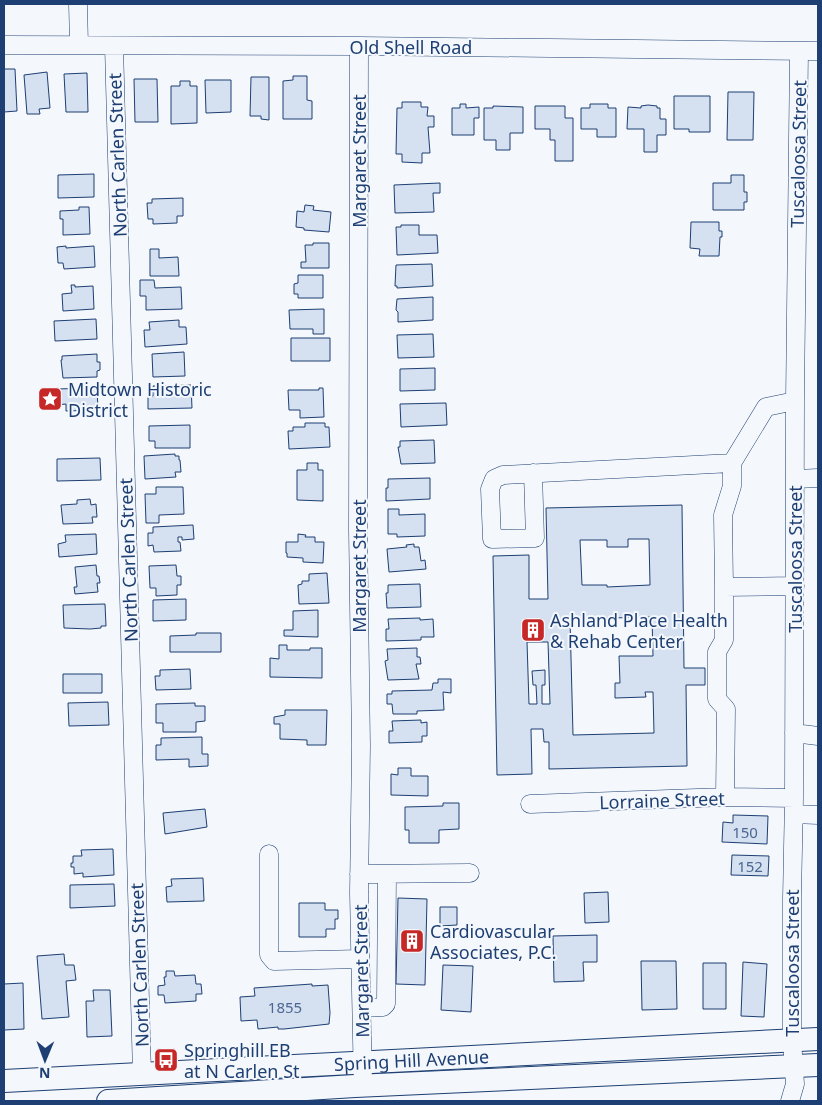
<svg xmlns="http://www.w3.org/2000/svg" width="822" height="1105" font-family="'Noto Sans',sans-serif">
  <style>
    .building { fill: #d5e0f0; stroke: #1d3f73; fill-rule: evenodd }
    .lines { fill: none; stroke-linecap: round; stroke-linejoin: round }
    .minor-casing { stroke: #1d3f73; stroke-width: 19 }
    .major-casing { stroke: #1d3f73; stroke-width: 24 }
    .minor { stroke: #f4f7fb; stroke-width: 18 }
    .major { stroke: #f4f7fb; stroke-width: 22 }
    .labels { text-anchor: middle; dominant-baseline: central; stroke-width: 4; stroke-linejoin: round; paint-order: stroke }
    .number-label { font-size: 15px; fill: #4b6792 }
    .street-label { font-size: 18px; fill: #1d3f73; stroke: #f4f7fb }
    .poi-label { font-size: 18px; fill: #1d3f73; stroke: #f4f7fb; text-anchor: start }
  </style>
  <rect width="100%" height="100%" fill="#f4f7fb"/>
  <path class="building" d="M4,69H15L17,111L4,112Z
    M47,72L50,108L39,109L40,114H27L24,75Z
    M87,73L88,112H66L64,74Z
    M293,76H307V100L312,101V119H283V81L293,80Z
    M251,77H269V120L261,119V116H250Z
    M134,79H157L158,122H135Z
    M205,80H231V112L206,113Z
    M180,81H190V86H197V123L171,124V86H180Z
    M728,92H754L753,140H727Z
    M674,96H710V132H689V129H674Z
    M402,102H421V107H428L427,116H434V127H428L430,153H422V163L402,162V154H396L397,108H402Z
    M460,104H466V108L479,107V118H474V135H452V108H460Z
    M590,104H608V108H616V137H597V129H581V108H590Z
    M648,105L657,106V108H660V119H666V135H657V152H644V129H627L628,107L641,108V106Z
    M493,106L523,107V133H510V150H496V140H484V108H493Z
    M535,106H565V118H573V161H555V140H550V129H535Z
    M94,174V197L58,198V175Z
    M731,175H744V192H747V202H744V210H713V183H731Z
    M440,183V193H433L434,212L395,213L394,185Z
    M183,198V216H177V223L153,224V219H148L147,203H152V199Z
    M305,205L314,206L313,210L331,212L329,232L304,230V228L296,227L297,211L304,212Z
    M79,207H89L90,234L63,235V219H60V211L79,210Z
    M691,222H719V231H722V237H720L719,256H699L700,249L690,248Z
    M401,225H419V235H437L438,253L397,255L396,227H401Z
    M313,243H329V268H301V262H306L305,245H313Z
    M66,246V248L94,246L95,267L64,269L63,263H58L57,247Z
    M150,249H159V258L178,257L179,276H150Z
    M432,264L433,286L397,288V286H395L396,265Z
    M298,275H323V298H298V294H294V284L298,283Z
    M140,280H154L155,288L181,287L182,309L146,310V296H140Z
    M71,285H75V287L93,286L94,309L63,311L62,294L72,293Z
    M433,297V320L398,322V312L396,310L397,299Z
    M324,309V334H313V329H290L289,310Z
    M96,319L97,339L55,341L54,321Z
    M179,320V327H186L187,344L145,347L144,330H150L149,322Z
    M433,334L434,357L398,358L397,335Z
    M291,338H330V361H291Z
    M184,352L185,376L153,377L152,354Z
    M97,354V362H100V370L97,371V377L63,378L61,360H62V356Z
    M435,368V390L400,391V369Z
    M191,385L192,408L148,409V396H153V386Z
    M97,388L98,410L66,411V404L56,405L55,389Z
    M319,388H323L324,417L300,418V410H289L288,390H319Z
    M446,403L447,425L401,427L400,404Z
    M305,423H325V427H329L330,447L289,449L288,431H293V427H305Z
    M190,425V448H155V441H149V426Z
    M434,440L435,463L401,464L398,447H400V441Z
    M175,454V456H179V460H180L181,472H175L176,477L145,479L144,456Z
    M100,458L101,480L57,481V459Z
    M307,463H318V470H323V501L297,500V470H307Z
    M430,478V499L386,501V488H388V479Z
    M156,487H183L184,514L159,515V523H146L145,494H156Z
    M90,499L91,505L96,504L97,517H92L93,523L63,524L61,505L77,504V500Z
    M682,505L684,668H705V685H686L687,766L549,769V742H544L543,729H531L532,774L497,775L493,556L529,555V599H548L546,508ZM628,539H649L650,585L607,587V585H582L580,540H607V547H628ZM652,617L653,656H619L620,683H615V698L646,697L645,692H653L654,733L573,735L570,619ZM527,642H548L550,704H542V685H545V670L532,671L533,685H536L537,704H529Z
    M388,509H399V515L425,514V536L397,537V534H388Z
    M193,525L194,539L182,540V537H178V542H180L181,551L154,552L153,545L148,546V533H153V527Z
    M96,534L97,554L59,557L58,544L66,542L65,535Z
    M298,534L306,535L305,537H315V542H324L323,563L303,562V558L287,557V553H286V542H298Z
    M414,544V547H419L421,561L425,560L426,569L389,572L387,549L407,547L406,545Z
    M96,565L97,576H99L100,583H97L98,592L75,594L74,587H77L75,567Z
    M176,565L177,576H181V585H177V595L156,596V588H150L149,566Z
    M327,573L329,603L299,604L298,585L302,584V581H309V574Z
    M420,584L421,607L387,608L386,593H388V585Z
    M186,599V620L153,621V600Z
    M105,604L106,626H101V628L90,629L64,628L63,605Z
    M318,610V637L284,636V630H293V611Z
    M420,618V620L433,619L434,637H421V640L386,641V629H389L388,619Z
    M196,633H221V652H170V636L196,635Z
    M279,645H287V650H310V648H322V678L270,677V658L279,659Z
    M417,648V657H420L421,664H416L419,679L388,680L385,661L388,660L387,649Z
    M190,669L191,689L156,690L155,676H160V670Z
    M63,674H102V693H63Z
    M438,679H451V693L443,692L444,710L417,711V714H393L392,704H387V694H392V691L432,690L433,683H438Z
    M108,702L109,725L69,726L68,703Z
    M195,703V706H205V721L196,722V732H163V723H156V704Z
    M285,710H327L326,745H307V740L280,739V724H274V717L285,715Z
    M421,720V723L427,722V736H422V742L389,743V731H393L392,721Z
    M202,737V754H208V766L189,767V759L156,760V745H161V738Z
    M398,768H411V776H428V796L391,795V774L398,775Z
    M443,803H459V829L439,830V843H409V830H405V807L443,806Z
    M205,809L207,827L165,834L163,813Z
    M733,815L768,816L767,844L722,842L723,822L733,823Z
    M113,849L114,875L83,877V873L74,874V867H71V863H73V856H82L81,850Z
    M732,855L769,856L768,876L731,875Z
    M203,878L204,901L167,902L166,887L172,886L171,879Z
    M114,884L115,906L70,908V885Z
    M608,892L609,922L585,923L584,893Z
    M398,898L427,899L425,985L396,984Z
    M299,903H325V910H338V919H335V929H326V937H299Z
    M440,907H457V925L440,926Z
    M597,935V962H583L584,981L554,982L553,936Z
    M64,954L65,965H74L76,980L66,981L69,1017L42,1019L37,956Z
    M641,961H676L677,1009L642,1010Z
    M743,962L767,964L764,1017L741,1016Z
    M703,963H726V1009H703Z
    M443,965L473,966L471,1012L441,1010Z
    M166,971H174L175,976L195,975L196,984H201L202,994H196V1001L165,1003L164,995H158V986L165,985L164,977H166Z
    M23,983L24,1029L4,1030V984Z
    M312,984V986L328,985L330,1013L329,1024L284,1029H278V1027L258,1029L257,1020L241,1021L240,997L255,996L254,988Z
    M93,990H110L112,1036L87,1037L86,1001H94Z"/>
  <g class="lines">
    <defs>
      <path id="minor" d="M78,4L79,45
        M4,45L359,46L818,51
        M114,46L142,1074
        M359,46L358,530L361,746L359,893L363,1086
        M533,473L535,538L492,539L490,489L494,479L503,475L732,463L766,407L795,401
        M796,479L818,478
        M724,587L723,515L732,486V463
        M794,733L818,736
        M725,797L726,709L717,699V652L724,640V587L795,586
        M530,804L725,797L794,798
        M794,814L818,815
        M269,854V955L274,961L360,959
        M359,874L470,873
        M362,1008L383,1007L386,1004L387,874
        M790,1101L795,1084L792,1040V898L794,798L795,401L799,51"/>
      <g id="major">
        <path id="s1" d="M4,1081L818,1039"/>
        <path d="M108,1101L355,1086L818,1065"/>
      </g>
    </defs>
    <use href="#minor" class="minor-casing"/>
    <use href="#major" class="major-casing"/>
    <use href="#minor" class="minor"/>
    <use href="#major" class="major"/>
  </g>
  <defs>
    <symbol id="sight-square" viewBox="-11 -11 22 22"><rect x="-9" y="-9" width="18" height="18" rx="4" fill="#c62828" stroke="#f4f7fb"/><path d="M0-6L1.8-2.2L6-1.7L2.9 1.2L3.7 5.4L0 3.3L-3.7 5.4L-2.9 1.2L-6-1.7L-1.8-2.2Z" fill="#fff"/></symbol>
    <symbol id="building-square" viewBox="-11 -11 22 22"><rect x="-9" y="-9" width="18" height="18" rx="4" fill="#c62828" stroke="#f4f7fb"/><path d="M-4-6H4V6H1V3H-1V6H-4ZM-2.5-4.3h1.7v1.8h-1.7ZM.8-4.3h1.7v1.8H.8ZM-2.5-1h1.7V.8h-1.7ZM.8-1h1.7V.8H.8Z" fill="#fff"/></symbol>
    <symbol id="bus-square" viewBox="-11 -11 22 22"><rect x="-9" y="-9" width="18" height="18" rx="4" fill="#c62828" stroke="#f4f7fb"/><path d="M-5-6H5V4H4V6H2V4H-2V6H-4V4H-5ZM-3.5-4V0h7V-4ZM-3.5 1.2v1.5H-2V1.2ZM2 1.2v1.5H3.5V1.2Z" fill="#fff"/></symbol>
  </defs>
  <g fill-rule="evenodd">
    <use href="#sight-square" x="36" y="385" width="28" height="28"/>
    <use href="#building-square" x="519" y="616" width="28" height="28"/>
    <use href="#building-square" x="398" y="927" width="28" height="28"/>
    <use href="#bus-square" x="152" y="1046" width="28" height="28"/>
  </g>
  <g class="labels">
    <g class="number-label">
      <text x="745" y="832">150</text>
      <text x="750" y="866">152</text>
      <text x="285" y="1007">1855</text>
    </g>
    <g class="street-label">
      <text x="411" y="47">Old Shell Road</text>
      <text transform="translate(798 154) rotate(-89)">Tuscaloosa Street</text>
      <text transform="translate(117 155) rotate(-92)">North Carlen Street</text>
      <text transform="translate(359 161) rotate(-90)">Margaret Street</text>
      <text transform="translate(795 559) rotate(-90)">Tuscaloosa Street</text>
      <text transform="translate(128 560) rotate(-92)">North Carlen Street</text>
      <text transform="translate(359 566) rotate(-90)">Margaret Street</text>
      <text transform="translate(662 800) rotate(-2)">Lorraine Street</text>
      <text transform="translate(792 963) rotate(-90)">Tuscaloosa Street</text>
      <text transform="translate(139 965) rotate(-92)">North Carlen Street</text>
      <text transform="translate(361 971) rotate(-91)">Margaret Street</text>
      <text stroke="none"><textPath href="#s1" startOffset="408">Spring Hill Avenue</textPath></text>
    </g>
    <g class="poi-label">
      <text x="68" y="389">Midtown Historic<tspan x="68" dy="21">District</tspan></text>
      <text x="550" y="620">Ashland Place Health<tspan x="550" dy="21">&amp; Rehab Center</tspan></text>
      <text x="430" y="931">Cardiovascular<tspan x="430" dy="21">Associates, P.C.</tspan></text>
      <text x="184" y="1050">Springhill EB<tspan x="184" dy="21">at N Carlen St</tspan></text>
    </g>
  </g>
  <rect width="822" height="1105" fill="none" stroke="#1d3f73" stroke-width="10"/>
  <g transform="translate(45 1060) rotate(181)" stroke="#f4f7fb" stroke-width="4" paint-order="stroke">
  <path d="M0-4L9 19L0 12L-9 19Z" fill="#1d3f73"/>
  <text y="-8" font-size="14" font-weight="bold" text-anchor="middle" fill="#1d3f73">N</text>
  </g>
</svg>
